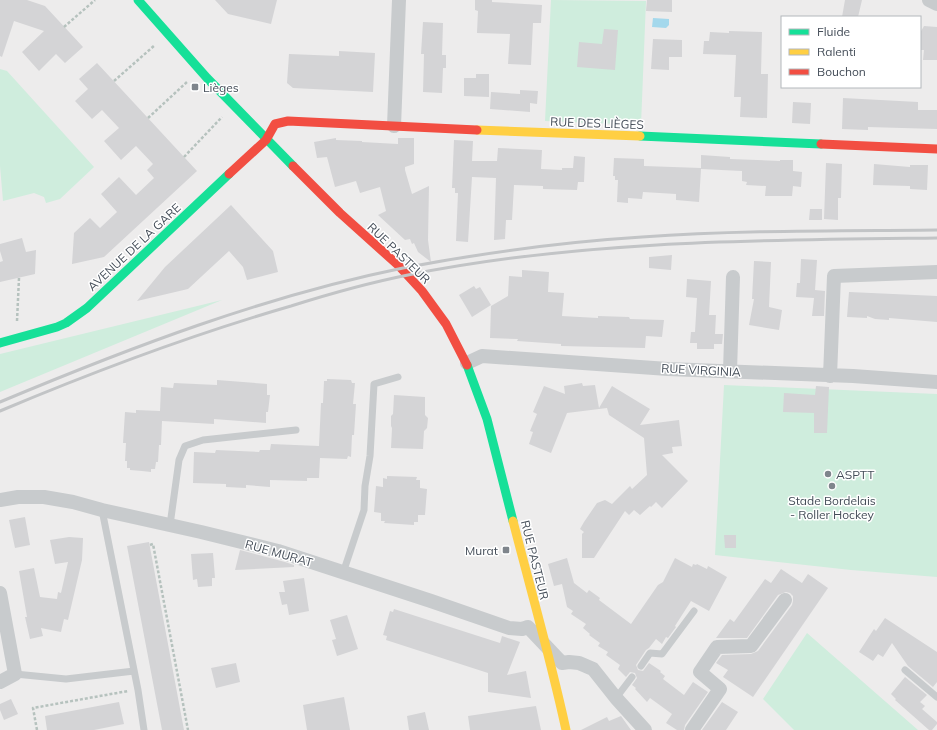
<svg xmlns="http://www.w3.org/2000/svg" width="937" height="730" font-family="Mulish,sans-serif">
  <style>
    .green { fill: #cfeddd }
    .water { fill: #a4d8ec }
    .building { fill: #d4d4d6 }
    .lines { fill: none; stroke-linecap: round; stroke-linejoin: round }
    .path { stroke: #b6c2be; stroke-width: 2.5; stroke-dasharray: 3 2; stroke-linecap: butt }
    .lane { stroke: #c8cbcd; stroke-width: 7 }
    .street { stroke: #c8cbcd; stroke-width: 14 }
    .fast { stroke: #16e098; stroke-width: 9 }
    .slow { stroke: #ffcf43; stroke-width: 9 }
    .jam { stroke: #f24e42; stroke-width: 9 }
    .rail { stroke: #c2c4c6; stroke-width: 3 }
    .poi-dot { fill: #7f858c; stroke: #fff; stroke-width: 1.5 }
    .labels { text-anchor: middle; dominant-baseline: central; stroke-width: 3; stroke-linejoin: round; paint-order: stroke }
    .poi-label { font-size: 12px; fill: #444d58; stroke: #fff; text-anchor: start }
    .street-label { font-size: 12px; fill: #444d58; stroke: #fff }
  </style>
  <rect width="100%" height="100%" fill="#edecec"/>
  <path class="green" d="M551,0L646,1L641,125L545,121Z
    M0,69L7,71L94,167L60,199L46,203L44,197L34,193L3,201L0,166Z
    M222,300L0,392V354Z
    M724,385L937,394V577L851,570L715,555Z
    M807,633L918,730H794L763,699Z"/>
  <path class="water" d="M653,18L669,19V25L666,28L652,27Z"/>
  <path class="building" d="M0,0H27L45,6L83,47L65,63L56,54L39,71L22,52L44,31L14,21L2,57L0,56Z
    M215,0H277L271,24L228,14Z
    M475,0H492V2L542,5L541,23H533L531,65L508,64L510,34L477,33L478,11L475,10Z
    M647,0H672V12L646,11Z
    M845,0H862L858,17H842Z
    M423,22L443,23L442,55H446V68H443L442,93L423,92L424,54H421Z
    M924,26L937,27V60H923L924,50H920V33Z
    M604,29L618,30L615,70L577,67L579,42L602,44Z
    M729,31L762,32L761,74H768L767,118L740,117L741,97H734L736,55L703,54L704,41H709L710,32L729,33Z
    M653,39L682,40V57H669V70L651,69Z
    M339,51L375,53L373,92L293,88L287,83L289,54L339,56Z
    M97,63L197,171L104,257L72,264L74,233L90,218L100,228L117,212L101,194L119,177L136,195L154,178L147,170L153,164L136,146L121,160L104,141L119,128L102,110L92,119L75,101L88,89L79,79Z
    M476,74H489V97L464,96V78H476Z
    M520,90L538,91L537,104L530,103V112L490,109L491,92L520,94Z
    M843,98L918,102V110H937V129L868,127V130L842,129Z
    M793,102L811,103L810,124L792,123Z
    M336,138V140L362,141V142L398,144V138H414V164L405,167V170L412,194L429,186L428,240L431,262L418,252L414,243L412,244L410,239L405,240L378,215L386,211L380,187L360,193L356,181L335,187L327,157L317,158L314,142Z
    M454,140L473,141L472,161H497L498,148L542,150L541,169L562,170V168H573L574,156L585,157L584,182H578L577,190L543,189V186L514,185L512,220H506L505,239L494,240L496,178L472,177L468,242L456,241L458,193H455V188H452Z
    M701,155L730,157V159L780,161V160H793V171L802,172L801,187L793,186L792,196H765L766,186L746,185L747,182L742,181V171L701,169L699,202L676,200V194L643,192L642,199L628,198V203L617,202L618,180H615V176H613L614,158L644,159V166L701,168Z
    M826,163L842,164L841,198H838V220L824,219Z
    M874,164L910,167V165H928L927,190L910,189V186L873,185Z
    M231,205L273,251L278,272L247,280L243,267L229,251L188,289L137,301L165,267Z
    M810,209H822V220H809Z
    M22,238L26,252L36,250L35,274L0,282V262L3,261L0,251V244Z
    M672,255L671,270L649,268V257Z
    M801,259L817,260L815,290L825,291L824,316H812L814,298L796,297L797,283H800Z
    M754,261L771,262L769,307L782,310L779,330L749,325L754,299H752Z
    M522,270L549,272L548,292L564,293L562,316L598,318V316L629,317L630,319L664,320L662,337L646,336L645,348L561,346V344L517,341L518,339L490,338L491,306L508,296L509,276L522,277Z
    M687,279L711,281L709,315H716L715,334H723L722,344H714V349H697V343H690L691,332H695L697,298L686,297Z
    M474,286L476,289L480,287L491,305L472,317L459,295Z
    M849,292L937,296V322L889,318V320L875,319L867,316V318L847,317Z
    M327,379L351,380L352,383H355L353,404H356L354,435H352L351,457L348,456L347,459L320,458L319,478H307V481L270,480V487L246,485V488L226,487V484L193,483L194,452L215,453L216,450L259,452L260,450H270L271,444L319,446L321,403H323L324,381H327Z
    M217,380L267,384V395H270L268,412H266V423L214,419V424L162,421L161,445H159L158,462H156L155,469H151V472L142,471L130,470V468H127V461H125L126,443H123L125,412L136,413V410L160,411L161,387L173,388L174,383L217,385Z
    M582,383L583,386L595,385L599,408L612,386L650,409L640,425L679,420L682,446L672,447L673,453L662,455L688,481L662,508L656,502L651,507L650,506L640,515L634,510L629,515L625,511L594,558H582V534L584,532L580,529L584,522L597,503L605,500L612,504L630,486L632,489L647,475L644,438L609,415L607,408L567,413L551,453L529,444L533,432L530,431L537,414L533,412L544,386L565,394L564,386Z
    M816,386L829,387L827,433H814V413L783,412L784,393L815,395Z
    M394,395L425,397V415L428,418L427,428L424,431L423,449L391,448L392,428L391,426V416L393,414Z
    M387,476L417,477L416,480H420V488L427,489L425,515H418V522H414V525L384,523L385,521H381V513L374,512L376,486L383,487V478L387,479Z
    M25,517L30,545L15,548L9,520Z
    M724,535H736V548H725Z
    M69,537L83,538L82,560L68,620L64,619L61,632L41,628L43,636L30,639L25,617H27L19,571L34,568L40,597L57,599L58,592L61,593L68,562L55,564L50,540Z
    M149,542L184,730H162L127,546Z
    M240,550L285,562L294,565V567L235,570Z
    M213,553L215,578H212V586L198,587L197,579L193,580L191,554Z
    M567,558L574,583L587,593L589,590L600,598L599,600L631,624L658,585L663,582L675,558L692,567L693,564L696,565L697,564L707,569L708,566L727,577L709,611L691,601L675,626L676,627L668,638L666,637L662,644L656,639L649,648L646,650L636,665L638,670L643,671L649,663L661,671L660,672L665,676L663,679L684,695L693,682L708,692L685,725L684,730H677L666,723L672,714L650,698L647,702L635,689L636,688L632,685L637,678L635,673L630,672L626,677L618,669L620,665L606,655L608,652L598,646L600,643L589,635L590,634L583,628L586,624L571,614L573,611L567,607L562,584L554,586L548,564Z
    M781,569L802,583L808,574L828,588L753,697L723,677L728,670L716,663L722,655L751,654L758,651L792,605L793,601V596L790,593L786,592L778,595L747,638H716L730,619L734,622L765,579L771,583Z
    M304,578L309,611L289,615L287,604L282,605L279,592H285L283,581Z
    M394,609L500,643L502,636L520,642L507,675L526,671L531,698L488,692V673L386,640L387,636L383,635L390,611L393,612Z
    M347,615L358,649L337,656L332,640L336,639L330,620Z
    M885,618L937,652V682L933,687L908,666L892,643L883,657L878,654L873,661L859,652L874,629L876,631Z
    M236,663L240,682L216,688L211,668Z
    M905,677L927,695L920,702L925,706L922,709L937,722V724L932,730H929L895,700L896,699L891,694Z
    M344,697L350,730H307L303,705Z
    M11,699L18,714L4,720L0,710V704Z
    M119,702L124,724L94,730H47L45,716Z
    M722,702L738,712L726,730H702Z
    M536,706L541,730H470L468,716Z
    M425,712L429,730H409L407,716Z
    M621,716L631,730H581L607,717L609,721Z"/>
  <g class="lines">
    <path class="path" d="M64,27L95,0
      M114,81L155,45
      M148,118L188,81
      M184,157L222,117
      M17,321L19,278
      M150,545L153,544L188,730
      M37,730L33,708L128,691"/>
    <path class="lane" d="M102,510L138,690L144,730
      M170,525L179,460L185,446L203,440L296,430
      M343,573L364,510L365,486L370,456L374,384L398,377
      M641,666L650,653L662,654L694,611
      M905,670L937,697
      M15,674L66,679L134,671
      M616,698L632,677"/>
    <path class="street" d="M929,0L937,4
      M394,126L399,0
      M467,363L482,356L668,369L853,376L937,382
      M730,371L733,277
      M830,376L834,276L937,272
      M0,500L18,497H44L73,502L102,510L201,532L278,551L431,601L509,628L522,629L528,627L562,663L569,662L579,663L593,669L616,698L645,730
      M0,593L15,674L0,682
      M692,730L720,689L700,672L717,647L751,646L785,600"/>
    <path class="fast" d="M138,0L207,78L293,166
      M640,136L821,144
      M0,343L57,327L66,323L87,308L229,174
      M467,365L487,419L513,521"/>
    <path class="slow" d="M477,130L640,136
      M513,521C531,591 551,660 566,730"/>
    <path class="jam" d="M821,144L937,149
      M293,166L340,213L399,266L422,291L446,324L467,365
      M229,174L266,140L275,124L288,121L477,130"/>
    <path class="rail" d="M0,402C129,348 265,296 403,268C482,253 562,242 642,237C740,230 839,231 937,230
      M0,411C95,371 191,335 291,306C329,294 368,283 408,275C582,240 760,240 937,238"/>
  </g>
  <g class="poi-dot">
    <rect x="191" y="83" width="8" height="8" rx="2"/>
    <circle cx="828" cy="474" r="4"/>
    <circle cx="832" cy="486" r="4"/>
    <rect x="502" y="546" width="8" height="8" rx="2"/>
  </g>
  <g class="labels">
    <g class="poi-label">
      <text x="203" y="87">Lièges</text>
      <text x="836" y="474">ASPTT</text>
      <text x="832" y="500" text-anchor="middle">Stade Bordelais<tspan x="832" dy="14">- Roller Hockey</tspan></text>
      <text x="498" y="550" text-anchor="end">Murat</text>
    </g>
    <g class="street-label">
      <text transform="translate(597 123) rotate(2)">RUE DES LIÈGES</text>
      <text transform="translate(134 247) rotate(-43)">AVENUE DE LA GARE</text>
      <text transform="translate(399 253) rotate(44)">RUE PASTEUR</text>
      <text transform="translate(701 370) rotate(3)">RUE VIRGINIA</text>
      <text transform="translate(279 553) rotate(16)">RUE MURAT</text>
      <text transform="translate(535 560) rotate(76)">RUE PASTEUR</text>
    </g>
  </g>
  <rect x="781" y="16" width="140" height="72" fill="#ffffff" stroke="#b4b8bc"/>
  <rect x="789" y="29" width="20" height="6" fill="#16e098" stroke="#b4b8bc"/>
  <text x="817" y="36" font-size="12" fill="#444d58">Fluide</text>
  <rect x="789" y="49" width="20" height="6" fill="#ffcf43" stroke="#b4b8bc"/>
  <text x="817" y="56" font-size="12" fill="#444d58">Ralenti</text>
  <rect x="789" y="69" width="20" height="6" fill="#f24e42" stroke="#b4b8bc"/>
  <text x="817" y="76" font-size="12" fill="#444d58">Bouchon</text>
</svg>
